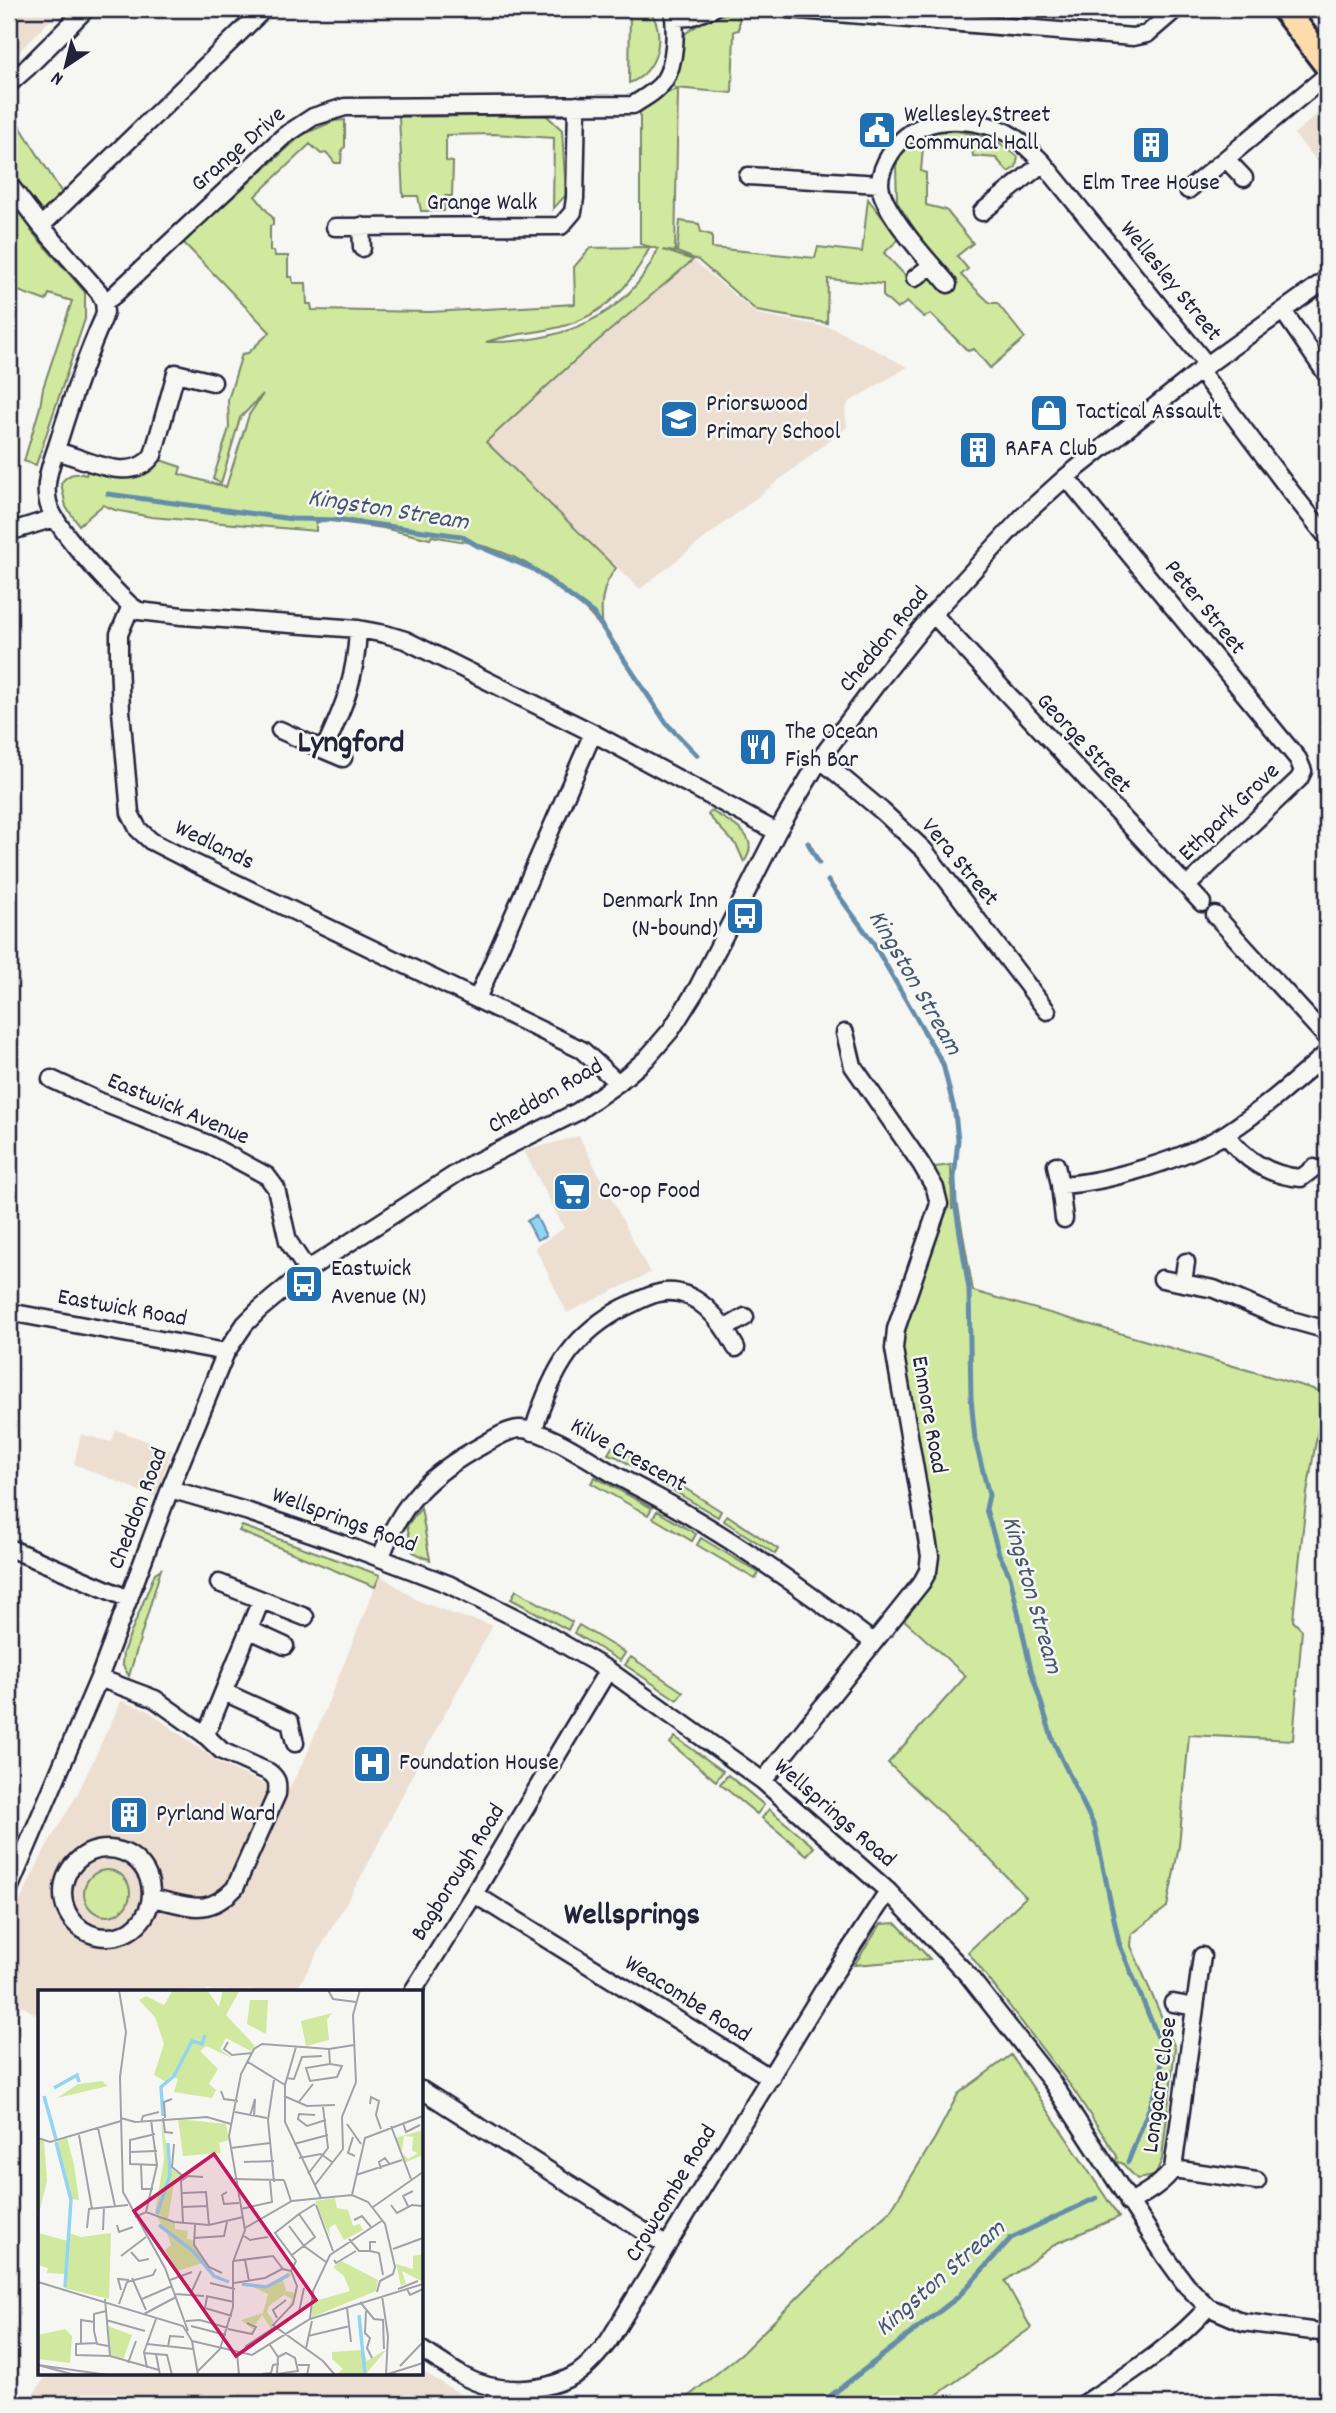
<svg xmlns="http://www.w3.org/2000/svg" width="1336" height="2413" font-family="Dekko,sans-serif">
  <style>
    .built { fill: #ecdfd2 }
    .green { fill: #d0e99e; stroke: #79866c; stroke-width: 2 }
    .water { fill: #92d4f4; stroke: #658daa; stroke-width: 2 }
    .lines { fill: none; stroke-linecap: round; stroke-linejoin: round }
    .stream { stroke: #658daa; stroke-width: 5 }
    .street-casing { stroke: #22223b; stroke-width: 21 }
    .primary-casing { stroke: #22223b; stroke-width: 30 }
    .street { stroke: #f6f6f2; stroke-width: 16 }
    .primary { stroke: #fddcac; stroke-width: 24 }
    .labels { text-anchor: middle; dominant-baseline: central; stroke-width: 5; stroke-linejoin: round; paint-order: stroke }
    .poi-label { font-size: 24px; fill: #22223b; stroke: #f6f6f2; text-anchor: start }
    .street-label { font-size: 24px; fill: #22223b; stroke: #f6f6f2 }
    .water-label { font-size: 26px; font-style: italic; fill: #445772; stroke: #f6f6f2 }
    .district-label { font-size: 32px; font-weight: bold; fill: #22223b; stroke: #f6f6f2 }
    .inset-river { fill: none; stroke: #92d4f4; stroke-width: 3.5 }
    .inset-road { fill: none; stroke: #a1a1a9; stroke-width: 2 }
    .view { fill: #c2185b; fill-opacity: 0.15; stroke: #c2185b; stroke-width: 3.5 }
    .inset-edge { fill: none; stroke: #22223b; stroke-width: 3.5 }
  </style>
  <rect width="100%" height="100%" fill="#f6f6f2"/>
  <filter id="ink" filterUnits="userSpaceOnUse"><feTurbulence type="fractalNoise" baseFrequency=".0143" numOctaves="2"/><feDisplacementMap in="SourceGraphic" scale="14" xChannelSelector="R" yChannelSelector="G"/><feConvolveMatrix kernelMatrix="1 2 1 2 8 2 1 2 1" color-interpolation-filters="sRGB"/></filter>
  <g filter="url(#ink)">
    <path class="built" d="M9,9H53L57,13L9,62Z
      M1327,106V173L1294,134Z
      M693,260L757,314L833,328L908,367L849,402L845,411L847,427L640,589L486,442L581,355Z
      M579,1136L650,1273L567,1313L535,1247L564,1228L524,1151Z
      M116,1430L172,1450L155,1497L74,1464L81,1434L111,1442Z
      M380,1575L417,1600L453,1614L493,1625L421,1758L367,1866L296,1991H40V2017L9,1998V1925L45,1849L78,1793L121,1701L147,1710L219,1763L267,1785L283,1799L305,1759Z
      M422,2371L477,2404H27L48,2373Z"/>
    <path class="green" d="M633,9H648C668,31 658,74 629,83L630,11Z
      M726,14H739V30L734,31L732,93L675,88L670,80L686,33L707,19Z
      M674,90H678L675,252L663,250L693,260L581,355L486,442L616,568C601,587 600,606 603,629C573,594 535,562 490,548C472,542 451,540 432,536L430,539L383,528L324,520L316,523V531L151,517L115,510L103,505L79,525L66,507L61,483C68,474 75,472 86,475L88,469C112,474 145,488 160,460L181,467L179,474L226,487L249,415L263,394L240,418L221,483L213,479L229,428L228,400L242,354L248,353L270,332L183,242L302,135L334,121L345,120V147L342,149L341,163H335L327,153L321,154L310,144L255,196L273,218V225L270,226V251H274L275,256H288V277H292L293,283H306L307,304H311L312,310L430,312L575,304L574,267L590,248L650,247C630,287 605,315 560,327C536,333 510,334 486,342C558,343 628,319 658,249L640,244V109L659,96Z
      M11,112L62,193L31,231L85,292V319L36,465L24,461L40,407L43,388L72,301L49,294L46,301L10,288L17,274L9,261V114Z
      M546,115L562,130L566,195L553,209L554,138L494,134L446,135V161L453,162L452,196H445L444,211H421L418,196H403L399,117Z
      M956,131L993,138L1018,157L1016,167L1008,172L996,158L973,156L972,148L924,144L923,147L921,171L926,173V205L946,210L973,243L957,256L968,269L961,275L990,303H997L1025,338L990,368L974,349L968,351L931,314L924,317L907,302L897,309L883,296V284L828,279L827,323L757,311L698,260L677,252L680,221L699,224L701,232L712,235V248L815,258L818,247L862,252L868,199L899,239L884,253L916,287L940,268L897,202L896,166L902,151L910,141L929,132Z
      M711,811C730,822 763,836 744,862L737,846L708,815Z
      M951,1165L952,1209L958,1206L973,1291L1310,1388L1321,1392L1323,1400L1307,1493L1294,1609L1293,1621L1302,1630L1293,1740L1189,1735L1179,1846L1167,1907L1132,1934L1131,1946L1175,2048L1162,2159L1155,2176L1137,2179L1122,2163L1116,2162L1117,2156L1073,2089L968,1952L1026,1897L979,1848L888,1763L966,1676L903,1619C919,1599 936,1582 937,1556L900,1345L903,1329L943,1202L935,1167Z
      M612,1447L618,1448L671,1480L667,1487L617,1457L608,1454Z
      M595,1477L652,1508L648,1515L591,1483Z
      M678,1484L721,1511L718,1517L674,1491Z
      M421,1508L430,1560L413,1552L407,1526Z
      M657,1511L696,1534L692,1541L653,1518Z
      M727,1515L778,1549L775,1554L724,1521Z
      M242,1526L380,1575L375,1587L239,1531Z
      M701,1538L759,1573L755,1579L697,1545Z
      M161,1569L129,1676L122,1664L123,1652L155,1573Z
      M516,1590L572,1622L568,1630L511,1599Z
      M579,1625L625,1653L620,1661L574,1633Z
      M631,1657L683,1692L677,1700L625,1665Z
      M675,1737L723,1771L716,1781L670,1743Z
      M728,1775L764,1805L757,1814L720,1784Z
      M769,1809L814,1847L807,1855L762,1818Z
      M84 1893a23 23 0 1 1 46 0a23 23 0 1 1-46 0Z
      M896,1923L930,1959L854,1965L881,1924Z
      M1011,2055L1119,2217L1057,2243L1005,2281L1031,2328L924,2404H679L742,2353L814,2281L890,2211L935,2138L958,2094Z"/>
    <path class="water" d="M536,1216L546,1236L537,1240L527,1221Z"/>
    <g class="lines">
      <path class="stream" d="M9,252L13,245
        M108,494L292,519L343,520L461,536L478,546L533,569L593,613L667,724L697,755
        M808,843L819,863
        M828,881L872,941L943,1064L955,1113L958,1140L954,1178L955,1202L969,1289L971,1398L975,1440L989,1495L986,1509L999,1554L1010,1576L1031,1670L1053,1741L1095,1828L1119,1943L1162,2047L1160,2081L1128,2162
        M820,2404L958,2297L1011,2238L1096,2198"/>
      <defs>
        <path id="street" d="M787,9L1133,37L1147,34L1176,9
          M675,18L690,17L712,9
          M1292,19L1307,9
          M9,84L26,69L86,9
          M1226,159L1244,178
          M748,176L880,184
          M9,184L41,226L99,292L104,302
          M1188,190L1327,75
          M982,212L1043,163
          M41,226L264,9
          M361,226L362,248
          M335,227L561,226L573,212L575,198L577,105
          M915,278L932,265
          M948,284C930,262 880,210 880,183C880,173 886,161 891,153C915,117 957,115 996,128C1015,134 1029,149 1043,163L1207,365
          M1283,311L1327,375
          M1200,371L1288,488L1327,537
          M56,451C85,458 131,486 153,455L176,373L213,382
          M1066,477L1298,759L1303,771L1299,779L1187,886
          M9,532L54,518
          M131,606L139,611L182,616L358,629L385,634L405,640L593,733L777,832
          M933,614L1202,903
          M280,730L324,750C344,706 356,679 358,629
          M324,750L343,758
          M820,759L882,811L924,850L1047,1011
          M1215,915L1327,1038
          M477,999L593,733
          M51,1079L101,1102L208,1144L267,1176L276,1188L288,1241L307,1270
          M618,1083L582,1050L194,863L151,841L138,829L130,813L121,711L119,660V634L131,606C110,586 53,527 48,502C43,481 53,460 59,440C72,398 85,359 103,319L105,312L104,302L112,297L284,136L313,117L345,107L633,105C644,98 657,91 664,81C676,63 676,29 673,9
          M1226,1134C1243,1159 1270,1176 1301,1178L1314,1168
          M1056,1165L1060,1185
          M1064,1219L1060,1185C1106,1183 1188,1158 1227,1133C1263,1110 1295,1081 1327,1053
          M1162,1279L1214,1289L1277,1316L1327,1330
          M1183,1283L1186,1262
          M9,1312L226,1352
          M726,1328L745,1317
          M533,1432C541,1406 552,1376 568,1354C584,1333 601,1319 625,1307C636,1302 648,1295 659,1293C695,1285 722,1321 736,1348
          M170,1489L249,1512L340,1543L448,1584L534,1627L608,1670L763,1781L888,1891L968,1975L1052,2082L1165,2256L1186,2285L1208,2307L1243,2322L1327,2333
          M9,1548L129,1599
          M381,1557C401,1502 430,1474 481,1446C492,1440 506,1430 519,1429C542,1428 590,1460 610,1472C635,1486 660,1498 685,1513C750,1551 813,1596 873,1642
          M219,1583L305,1617
          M250,1630L285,1646
          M99,1678L155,1699L204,1734L222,1751L269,1772C278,1779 278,1783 277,1794L235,1888C205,1919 187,1904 151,1898
          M224,1692L290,1722L295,1743
          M204,1734L210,1725L261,1600
          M763,1781L922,1582L928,1571L930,1556L894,1349L896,1329L939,1204L935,1188L921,1164L853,1066L845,1033
          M63 1893a44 44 0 1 1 88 0a44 44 0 1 1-88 0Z
          M9,1889L99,1678L170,1489L226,1352L245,1324L259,1310L307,1270L468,1166L577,1112L618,1083L646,1059L671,1030L698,987L777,832L820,759L878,682L933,614L1025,514L1066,477L1207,365L1327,279
          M474,1894L771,2078
          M413,1991L474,1894L608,1670
          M1173,2003L1195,2007
          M422,2090L667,2246
          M1173,2169L1257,2181
          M1129,2203C1144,2194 1163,2184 1173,2169L1202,1956
          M422,2350C435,2358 449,2368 463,2376C497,2395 545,2393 578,2373C590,2365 599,2353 608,2342L826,1986L888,1891
          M1084,2404C1127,2375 1173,2347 1208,2307"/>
        <path id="primary" d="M1284,9L1327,65"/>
      </defs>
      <use href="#street" class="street-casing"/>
      <use href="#primary" class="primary-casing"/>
      <use href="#street" class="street"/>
      <use href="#primary" class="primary"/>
    </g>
  </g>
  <defs>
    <symbol id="civic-square" viewBox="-11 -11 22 22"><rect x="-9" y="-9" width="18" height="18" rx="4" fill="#1f6fb2" stroke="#f6f6f2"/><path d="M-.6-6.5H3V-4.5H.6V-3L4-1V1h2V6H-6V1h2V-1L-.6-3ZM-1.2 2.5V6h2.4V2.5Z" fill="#fff"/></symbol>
    <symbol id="building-square" viewBox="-11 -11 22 22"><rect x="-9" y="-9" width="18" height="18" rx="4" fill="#1f6fb2" stroke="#f6f6f2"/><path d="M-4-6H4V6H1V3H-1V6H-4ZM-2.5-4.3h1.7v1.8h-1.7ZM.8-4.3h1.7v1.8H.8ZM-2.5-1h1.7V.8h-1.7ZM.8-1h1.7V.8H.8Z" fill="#fff"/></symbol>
    <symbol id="shop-square" viewBox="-11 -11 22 22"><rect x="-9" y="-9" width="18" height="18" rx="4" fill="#1f6fb2" stroke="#f6f6f2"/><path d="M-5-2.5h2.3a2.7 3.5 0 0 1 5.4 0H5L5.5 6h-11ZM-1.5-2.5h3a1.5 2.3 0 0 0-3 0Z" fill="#fff"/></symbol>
    <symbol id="school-square" viewBox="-11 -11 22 22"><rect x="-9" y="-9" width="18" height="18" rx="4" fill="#1f6fb2" stroke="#f6f6f2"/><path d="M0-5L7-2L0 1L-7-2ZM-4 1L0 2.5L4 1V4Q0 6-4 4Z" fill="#fff"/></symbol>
    <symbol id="restaurant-square" viewBox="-11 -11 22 22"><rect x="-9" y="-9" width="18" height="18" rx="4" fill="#1f6fb2" stroke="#f6f6f2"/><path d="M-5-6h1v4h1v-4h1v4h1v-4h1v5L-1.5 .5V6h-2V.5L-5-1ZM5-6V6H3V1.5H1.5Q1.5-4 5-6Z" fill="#fff"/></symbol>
    <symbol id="bus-square" viewBox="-11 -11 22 22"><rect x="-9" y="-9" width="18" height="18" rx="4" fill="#1f6fb2" stroke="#f6f6f2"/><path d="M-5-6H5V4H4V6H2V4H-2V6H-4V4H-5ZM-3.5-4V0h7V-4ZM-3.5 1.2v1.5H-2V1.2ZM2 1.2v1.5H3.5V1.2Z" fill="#fff"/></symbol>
    <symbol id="supermarket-square" viewBox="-11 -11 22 22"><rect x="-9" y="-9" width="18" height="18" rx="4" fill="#1f6fb2" stroke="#f6f6f2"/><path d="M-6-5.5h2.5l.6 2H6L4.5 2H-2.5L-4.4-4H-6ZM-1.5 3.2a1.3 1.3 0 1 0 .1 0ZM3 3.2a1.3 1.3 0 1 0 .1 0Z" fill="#fff"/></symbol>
    <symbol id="hospital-square" viewBox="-11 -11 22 22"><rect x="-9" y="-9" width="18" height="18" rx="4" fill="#1f6fb2" stroke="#f6f6f2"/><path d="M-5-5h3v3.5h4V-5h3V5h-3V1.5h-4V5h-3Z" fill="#fff"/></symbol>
  </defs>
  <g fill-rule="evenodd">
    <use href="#civic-square" x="855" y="108" width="44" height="44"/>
    <use href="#building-square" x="1129" y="123" width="44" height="44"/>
    <use href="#shop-square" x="1027" y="391" width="44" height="44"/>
    <use href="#school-square" x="657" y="397" width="44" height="44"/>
    <use href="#building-square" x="956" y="428" width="44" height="44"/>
    <use href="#restaurant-square" x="736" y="725" width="44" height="44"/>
    <use href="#bus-square" x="723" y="894" width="44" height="44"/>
    <use href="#supermarket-square" x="550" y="1170" width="44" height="44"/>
    <use href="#bus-square" x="282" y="1262" width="44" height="44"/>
    <use href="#hospital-square" x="350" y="1742" width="44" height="44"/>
    <use href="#building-square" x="107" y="1793" width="44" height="44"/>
  </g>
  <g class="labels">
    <g class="poi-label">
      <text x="904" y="116">Wellesley Street<tspan x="904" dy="28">Communal Hall</tspan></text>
      <text x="1151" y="184" text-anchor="middle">Elm Tree House</text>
      <text x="706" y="405">Priorswood<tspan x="706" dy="28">Primary School</tspan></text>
      <text x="1076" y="413">Tactical Assault</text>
      <text x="1005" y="450">RAFA Club</text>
      <text x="785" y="733">The Ocean<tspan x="785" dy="28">Fish Bar</tspan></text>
      <text x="718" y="902" text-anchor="end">Denmark Inn<tspan x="718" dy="28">(N-bound)</tspan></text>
      <text x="599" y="1192">Co-op Food</text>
      <text x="331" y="1270">Eastwick<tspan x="331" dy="28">Avenue (N)</tspan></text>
      <text x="399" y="1764">Foundation House</text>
      <text x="156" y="1815">Pyrland Ward</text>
    </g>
    <g class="street-label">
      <text transform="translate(239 150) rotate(-41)">Grange Drive</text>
      <text x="482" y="204">Grange Walk</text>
      <text transform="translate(1170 282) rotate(51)">Wellesley Street</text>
      <text transform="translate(1204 608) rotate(51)">Peter Street</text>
      <text transform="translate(885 640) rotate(-51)">Cheddon Road</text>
      <text transform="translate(1083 744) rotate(47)">George Street</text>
      <text transform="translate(1230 813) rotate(-44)">Ethpark Grove</text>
      <text transform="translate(214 846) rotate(26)">Wedlands</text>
      <text transform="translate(959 863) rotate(50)">Vera Street</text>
      <text transform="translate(546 1097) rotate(-30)">Cheddon Road</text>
      <text transform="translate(178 1110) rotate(23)">Eastwick Avenue</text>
      <text transform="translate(122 1309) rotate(10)">Eastwick Road</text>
      <text transform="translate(928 1415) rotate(80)">Enmore Road</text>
      <text transform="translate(628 1456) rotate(29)">Kilve Crescent</text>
      <text transform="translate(139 1509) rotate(-69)">Cheddon Road</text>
      <text transform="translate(344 1521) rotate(20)">Wellsprings Road</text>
      <text transform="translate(834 1814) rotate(41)">Wellsprings Road</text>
      <text transform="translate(459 1873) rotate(-58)">Bagborough Road</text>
      <text transform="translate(687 2000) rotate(32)">Weacombe Road</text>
      <text transform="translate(1161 2085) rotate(-82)">Longacre Close</text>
      <text transform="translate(672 2194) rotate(-59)">Crowcombe Road</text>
    </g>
    <g class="water-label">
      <text transform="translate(388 511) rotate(9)">Kingston Stream</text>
      <text transform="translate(914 983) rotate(60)">Kingston Stream</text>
      <text transform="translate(1031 1595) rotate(74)">Kingston Stream</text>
      <text transform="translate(941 2279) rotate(-41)">Kingston Stream</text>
    </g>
    <g class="district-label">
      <text x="351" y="745">Lyngford</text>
      <text x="632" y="1917">Wellsprings</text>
    </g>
  </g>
  <g transform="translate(38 1990)">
    <rect width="385" height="385" fill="#f6f6f2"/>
    <path d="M135,0H169L181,17L185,0H202L188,25L217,56L213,61L188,48L182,59L194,68L168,56L162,61L180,79L171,94L178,100L174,108L136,102L140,89L133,85L128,92L116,85L126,54L117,27L101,10L108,6L126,15ZM212,10H230L228,44L209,34ZM294,23L289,30L291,50L268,56L263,31ZM64,91L70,96L19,108L40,94ZM140,129L188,134L191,150L181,153L183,163L145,166ZM123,130L134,179L145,187H139L136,193L130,229L117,223L126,169ZM385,140V165L366,173L365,164L370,169L380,163L374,161L375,147L366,146L364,161L357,148ZM0,148L6,151L9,191L0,227ZM29,148L36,175L41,210L34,209L29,201L18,152ZM297,208L299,218L310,220L315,236L322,234L325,240L306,250L297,234L291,238L292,247L277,211ZM118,226L137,233V239L150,241L149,249L155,250L172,279L165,273L139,281L127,260L133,255L128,241ZM0,243L30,251L31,243L43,247L73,243L71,309L26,298L27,284L9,283L10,278L0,275ZM385,264V292L364,281L368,294L363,295L358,274L375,279V266ZM303,271L340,290L338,301L274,327V312L312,301L306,286L295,277ZM251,282L253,285L245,290L248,301L257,303L254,315H251L254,309L246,305L231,316L229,322L235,330L234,340L224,325L217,335L211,332L217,339V341L210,343L216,340L203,330L225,323L230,304L215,297L226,298ZM70,336L94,345L85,370L72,366ZM27,339L34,346L32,373L0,369V345ZM349,359L327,385H298L305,379L294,369V362L325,360L329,371Z" fill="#d0e99e"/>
    <path class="inset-river" d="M16,98L39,85L41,92M6,106L18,149M125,126L123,97L136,86L154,51L164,54L167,45M18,152L33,210L27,297M119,224L132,185L130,153M121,235L155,261L176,286L191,292M204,294L228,297L251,285M321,325L327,385"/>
    <path class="inset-road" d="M81,0L88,42L82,87L85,202L127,278L150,341M290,0L295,9L318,12M190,52L186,59L194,65L214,63M258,57L247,95V132L283,208M291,59L292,74L268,78L272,91L299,87L304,76L292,74M210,72L247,95M248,88L256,89L264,67L284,66M236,90L230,130L236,192M183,101L186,109L200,111M246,106L269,116L297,115M260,113L275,94M332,114L333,107L341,111L338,125L343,139M197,122L229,128M277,125L261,124L260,129L269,136L288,130M212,126L217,109L216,126M83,128L97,132L169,127L193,134M125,128L127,142L135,143M127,128L126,112L134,109M103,132L105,126L121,122M365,133L368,142L382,135M309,134L323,154M353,136L373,189M60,138L77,216M117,144L92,150V174L119,175M41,145L54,219M315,147L310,163L317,166M0,148L12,152L83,131M136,154L134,177L146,187M256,154L290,145M193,158L232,153M92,162L119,161M261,168L283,164L294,172M206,172L236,171M103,175L104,199H115M343,179L341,172L347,168L352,175M270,184L290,158L285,117M318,185L364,170M196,189L246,190M246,190L253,211M277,195L305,159L304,127L318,92L315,25L322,0M189,202L184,205L186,214L201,213M144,203L168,202L171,235M314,205L327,148L385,126M278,215L295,261M353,215L359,223L374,215L384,216M370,216L365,206L375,201M144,217L170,216M335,217L385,182M203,219L234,212L232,191M108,222L119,175L113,130M97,227L108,222L136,232L171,235L205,227M316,230L324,226L333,237M145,233L143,191L150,186L165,187M79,235L81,242L95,237M157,235L156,255L171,277L184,283M251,236L266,256L288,272M49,238L51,219L90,215M207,238L254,211L314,205L330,212L347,234L357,277L355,284L342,291L339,302M65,240L66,217M206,246L212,250L230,247M156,248L186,246L189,232M311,249L321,261H332V252H338M355,259L385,248M332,261L341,263L345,285M93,262L101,271L111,269M254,265L277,247L261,224L277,214M83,266L108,247M207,270L211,291M296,270L298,273L318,261M195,271L235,266L245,279L253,281M253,281L259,296L255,314L235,335L285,371L297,385M253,281L258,271L237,243L261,224M94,288L108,320M132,290L154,282M0,292L145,336L154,351L160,385M172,293L197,299M196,293L227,288L244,279M360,299L380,291M369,299L372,305L385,299M83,300L80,289L91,290M153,303L163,281M137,304L166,306M168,306L196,312M344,306L350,346L348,385M169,307L167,318L194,326M67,309L72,366M104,309L134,296M322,312L336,329L345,330L346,359M81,314L89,292L115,285L118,279M309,318L313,352M68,321L56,324V341L59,354L70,356M328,321L327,343L332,348L329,358L334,368M106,324L138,307M239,328L235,320L248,310M272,329L275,301L292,265L345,230M68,330L107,341M148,331L162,330L190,338M153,336L188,345M190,339L214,344L218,337L209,333M238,339L261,322L266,298M270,346L312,336M154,351L214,365L272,329L385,294M58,353L38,354V365L72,366L121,380M43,354V330L56,332M109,354L155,359M232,355L240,367L239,383M130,357L132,346L146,347M268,358L274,331M182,359L195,317V272L207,240L191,146L203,84L216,59L224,54L291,59L316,55M106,363L129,365L134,385M199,363L201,385M118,364L122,385M206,364L208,356L237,337M90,373L98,351M0,375L37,385M0,375L70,385M260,375H271L269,385M362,376L385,352M109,378L106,362L118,329M160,381L182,359M224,384L233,383L235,375L241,374M239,384L260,381L257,368L248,363L240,367M347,385L385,373"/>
    <path class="view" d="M176,164L278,310L198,366L96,221Z"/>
    <rect width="385" height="385" class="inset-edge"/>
  </g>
  <rect width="1336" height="2413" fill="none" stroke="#f6f6f2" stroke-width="35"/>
  <rect x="18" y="18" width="1301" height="2378" fill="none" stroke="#22223b" stroke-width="2.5" filter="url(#ink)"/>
  <g transform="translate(66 66) rotate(215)" stroke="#f6f6f2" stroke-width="5" paint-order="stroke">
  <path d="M0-5L12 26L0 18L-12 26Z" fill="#22223b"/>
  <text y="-10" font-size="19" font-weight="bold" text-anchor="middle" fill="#22223b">N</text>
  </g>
</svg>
